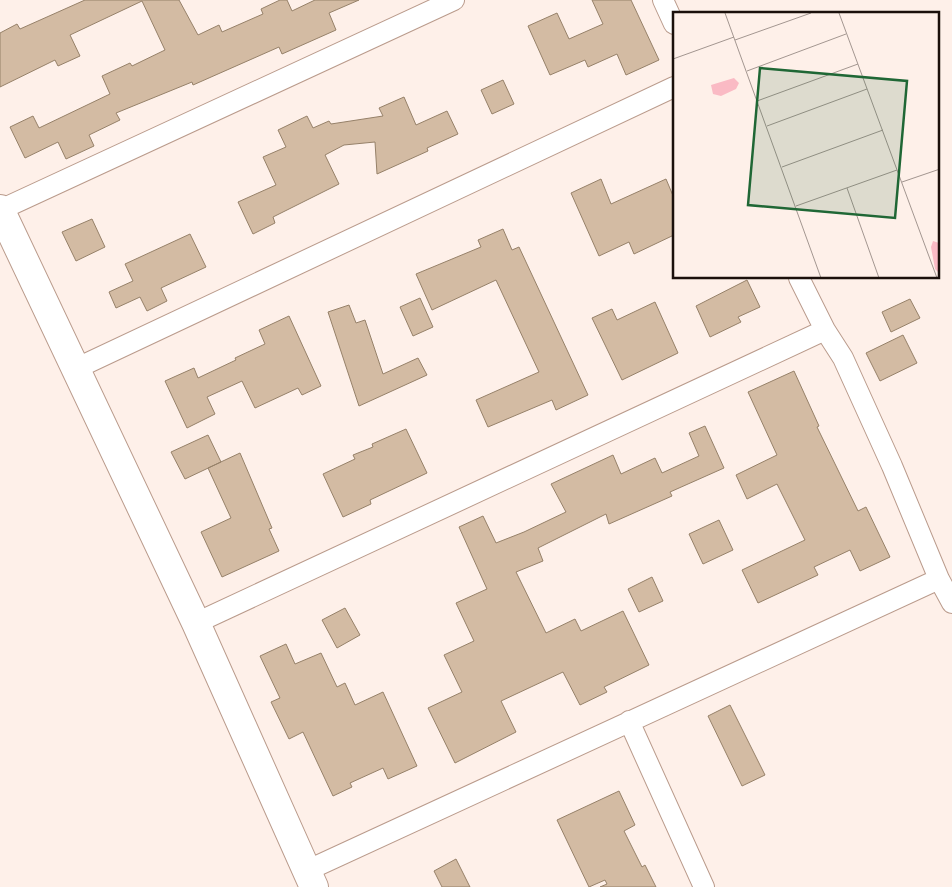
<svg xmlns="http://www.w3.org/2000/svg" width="952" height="887" font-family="'Roboto Condensed',sans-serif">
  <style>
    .building { fill: #d3bba3; stroke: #968169 }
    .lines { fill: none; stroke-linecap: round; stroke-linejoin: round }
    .minor-casing { stroke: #ba9b8c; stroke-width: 22 }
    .secondary-casing { stroke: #ba9b8c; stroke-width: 30 }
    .minor { stroke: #fff; stroke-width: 20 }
    .secondary { stroke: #fff; stroke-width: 28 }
    .inset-road { fill: none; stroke: #a39690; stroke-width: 1 }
    .view { fill: #1f6735; fill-opacity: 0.15; stroke: #1f6735; stroke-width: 2.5 }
    .inset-edge { fill: none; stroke: #1b100b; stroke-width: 2.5 }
  </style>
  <rect width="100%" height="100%" fill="#fef0e9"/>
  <path class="building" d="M85,0H179L198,35L219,25L222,32L263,14L261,9L280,0H287L292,11L315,0H359L329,13L336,30L282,54L279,47L193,85L192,82L116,113L120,120L89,135L94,146L66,159L58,142L25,158L10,127L33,116L39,128L110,94L102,76L130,63L132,66L165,50L142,1L70,35L80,56L58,66L55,60L0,87V33L17,24L20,29Z
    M592,0H631L659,60L626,75L617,54L588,67L585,60L550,75L528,26L557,13L569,39L603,24Z
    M503,80L514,104L492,114L481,90Z
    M404,97L416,125L447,111L458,134L427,148L428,151L377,174L375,142L344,145L325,155L339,184L273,217L275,223L253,234L238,202L276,185L263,157L286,147L278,130L307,116L313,128L329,121L331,124L383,116L379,108Z
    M601,179L611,204L666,179L674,198V235L634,254L629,242L599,256L571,193Z
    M92,219L105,247L76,261L62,232Z
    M503,229L512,250L519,247L588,395L556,410L552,400L488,427L476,400L539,372L496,280L432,310L416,274L481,247L478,240Z
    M190,234L206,267L161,288L167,301L147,311L140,297L116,308L109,292L133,281L125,264Z
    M747,280L760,307L738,317L741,322L710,337L696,306Z
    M420,298L433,327L413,336L400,307Z
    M910,299L920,318L891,332L882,312Z
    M655,302L678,353L622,380L592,318L612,309L617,320Z
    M349,305L356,323L365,320L383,374L418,358L427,375L359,406L328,312Z
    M289,316L321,386L302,395L298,388L255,408L242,381L207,397L215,414L187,428L165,381L194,368L198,378L236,360L235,358L265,344L259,330Z
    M903,335L917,363L880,381L866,353Z
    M794,371L819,426L817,427L858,511L866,507L890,557L860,571L850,550L814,567L818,575L758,603L742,570L805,540L777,484L747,499L736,475L777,455L748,392Z
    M705,426L724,468L670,492L672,496L609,524L606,514L538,548L543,561L516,572L546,633L575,619L581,631L623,611L649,665L604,687L607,692L580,705L563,672L501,701L516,732L455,763L428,708L462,692L444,655L474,641L456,603L487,589L459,527L483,516L496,543L524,532L566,512L551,484L613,455L621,474L655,458L662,473L699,456L689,433Z
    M406,429L427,473L370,500L371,504L343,517L323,474L355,459L353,455L373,447L372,444Z
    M208,435L221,462L185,479L171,452Z
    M240,453L272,528L269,529L279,551L222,577L201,532L231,518L208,468Z
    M719,520L733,550L703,564L689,534Z
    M652,577L663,601L639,612L628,589Z
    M345,608L360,635L337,648L322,620Z
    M286,644L295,664L321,653L337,687L345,683L355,705L383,692L417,766L388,779L383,768L350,783L352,787L333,796L303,732L289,739L271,702L280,698L260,656Z
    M730,705L765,775L742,786L708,716Z
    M619,791L635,825L624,831L642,867L645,865L656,887H600L607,884L605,880L589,887L557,820Z
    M456,859L470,887H442L434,871Z"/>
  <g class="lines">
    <defs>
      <path id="minor" d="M663,0L674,24
        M0,210L454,0
        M799,278L825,330L843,358L892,466L939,579L952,603
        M75,369L674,87
        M196,623L825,330
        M629,721L704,887
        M306,871L939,579"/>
      <path id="secondary" d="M0,209L196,623L314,887"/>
    </defs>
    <use href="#minor" class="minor-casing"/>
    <use href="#secondary" class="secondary-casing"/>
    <use href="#minor" class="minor"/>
    <use href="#secondary" class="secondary"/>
  </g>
  <g transform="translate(673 12)">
    <rect width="266" height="266" fill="#fef0e9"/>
    <path d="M61,66L66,71L63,77L48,84L40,82L38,73ZM260,229L266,231V261L262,257L258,235Z" fill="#fabac4"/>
    <path class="inset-road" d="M52,1L148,266M166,1L264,266M62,28L138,1M0,47L61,25M74,59L173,22M84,89L185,52M94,114L194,77M109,155L210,118M229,170L267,157M174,176L206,266M123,194L224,158"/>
    <path class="view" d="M87,56L234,69L222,206L75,193Z"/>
    <rect width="266" height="266" class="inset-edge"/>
  </g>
</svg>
